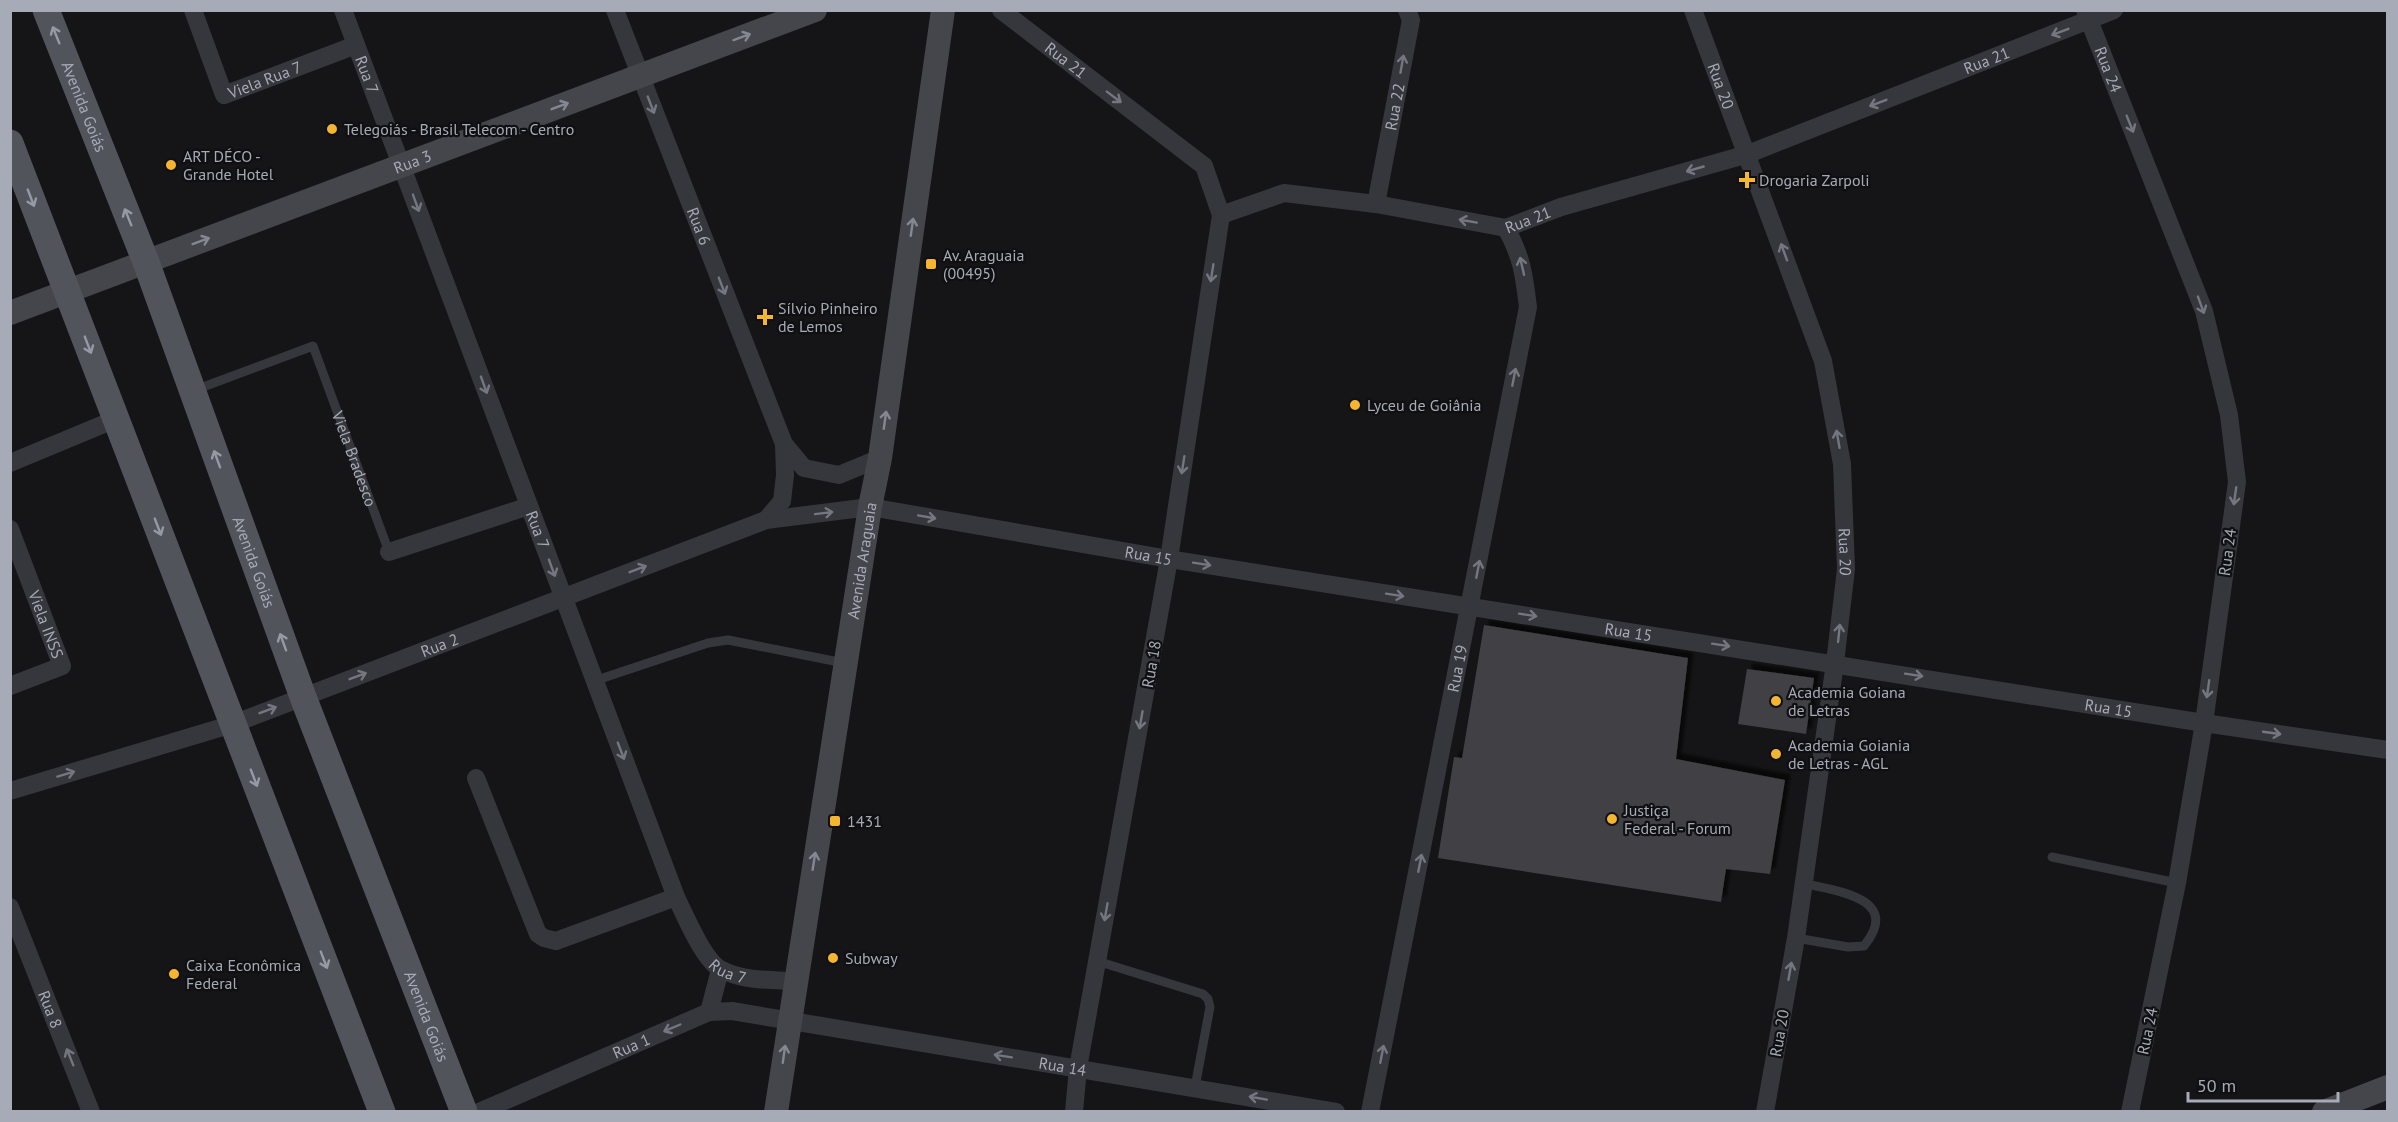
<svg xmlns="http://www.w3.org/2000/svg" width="2398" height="1122" font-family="'PT Sans',sans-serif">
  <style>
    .building { fill: #3f4044; filter: url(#shadow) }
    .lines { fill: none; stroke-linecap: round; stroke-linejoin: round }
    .lane { stroke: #36373c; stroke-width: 9 }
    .street { stroke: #36373c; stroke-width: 18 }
    .secondary { stroke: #44464c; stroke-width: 24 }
    .primary { stroke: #52545b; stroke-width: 27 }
    .oneway { stroke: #747780 }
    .oneway2 { stroke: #969aa5 }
    .oneway3 { stroke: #848892 }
    .poi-dot { fill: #f4b530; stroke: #101012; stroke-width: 2 }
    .labels { text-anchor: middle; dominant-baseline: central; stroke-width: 4.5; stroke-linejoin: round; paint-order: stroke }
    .street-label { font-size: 16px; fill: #a7abb7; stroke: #101012 }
    .poi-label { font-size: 16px; fill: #a7abb7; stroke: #101012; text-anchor: start }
  </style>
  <defs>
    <filter id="shadow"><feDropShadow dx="5.5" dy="-5.5" stdDeviation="1.5" flood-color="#0009"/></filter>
  </defs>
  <rect width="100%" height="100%" fill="#151517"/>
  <path class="building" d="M1484,625L1688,658L1676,759L1785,780L1770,874L1726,869L1721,902L1438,858L1454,757L1462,758Z
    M1747,669L1814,678L1806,734L1738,724Z"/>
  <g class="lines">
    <g class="lane">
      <path id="s1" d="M195,390L313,346L389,552"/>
      <path d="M594,681L708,643L728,640L844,663"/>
      <path d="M2052,857L2177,883"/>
      <path d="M1796,938L1848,947L1864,946C1903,898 1836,891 1803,883"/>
      <path d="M1097,961L1203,994L1208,999L1210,1007L1195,1087"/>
    </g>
    <g class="street">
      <path id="s2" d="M193,10L224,95L356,45"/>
      <path id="s3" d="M343,10L676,897C685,915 704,962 722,970C744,981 771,980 795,981"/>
      <path id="s4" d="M615,10L784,444L804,468L839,475L880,458"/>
      <path id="s5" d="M1001,10L1204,166L1221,215L1169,559L1078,1068L1074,1112"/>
      <path id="s6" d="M1693,10L1823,361L1842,464L1846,569L1835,663L1796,938L1765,1112"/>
      <path id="s7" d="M2085,10L2204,311L2229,415L2237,482L2204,723L2177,883L2130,1112"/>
      <path id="s8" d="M1376,204L1411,20L1407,10"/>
      <path id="s9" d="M1221,215L1284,193L1376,204L1506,228L1561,207L1748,154L2114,10"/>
      <path d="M10,463L116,419"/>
      <path d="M766,520L782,501L785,475L784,444"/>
      <path id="s10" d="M10,529L62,666L10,686"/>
      <path d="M389,552L529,506"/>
      <path d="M476,778L538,934L544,938L556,941L676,897"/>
      <path id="s11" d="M10,791L233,724L766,520L870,507L1169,559L2204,723L2388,750"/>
      <path id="s12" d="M10,907L91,1112"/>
      <path d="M709,1012L720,970"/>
      <path id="s13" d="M479,1112L709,1012L732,1011L1336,1112"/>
      <path id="s14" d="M1370,1112L1528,307C1524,275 1522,257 1506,228"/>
    </g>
    <g class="secondary">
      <path id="s15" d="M10,313L815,10"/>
      <path id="s16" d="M776,1112L870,507L880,458L943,10"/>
      <path d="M2324,1112L2388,1087"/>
    </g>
    <g class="primary">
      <path id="s17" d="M46,10L146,262L303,697L464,1112"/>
      <path d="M10,143L382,1112"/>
    </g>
  </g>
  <defs><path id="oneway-shaft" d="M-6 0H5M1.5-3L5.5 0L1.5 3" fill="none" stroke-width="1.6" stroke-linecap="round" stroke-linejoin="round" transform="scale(1.5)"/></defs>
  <g class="oneway">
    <use href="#oneway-shaft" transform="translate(2060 32) rotate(159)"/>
    <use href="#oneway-shaft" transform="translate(1402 64) rotate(-80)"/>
    <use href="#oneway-shaft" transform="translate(1114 97) rotate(37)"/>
    <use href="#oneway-shaft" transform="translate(1878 103) rotate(159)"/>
    <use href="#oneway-shaft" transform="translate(651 105) rotate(69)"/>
    <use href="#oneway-shaft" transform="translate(2130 124) rotate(68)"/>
    <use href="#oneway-shaft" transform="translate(1695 169) rotate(164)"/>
    <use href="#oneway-shaft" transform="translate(416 203) rotate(70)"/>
    <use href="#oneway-shaft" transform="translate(1468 221) rotate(-170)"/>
    <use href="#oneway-shaft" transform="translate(1784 252) rotate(-110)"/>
    <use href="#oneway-shaft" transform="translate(1522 266) rotate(-103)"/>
    <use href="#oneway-shaft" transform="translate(1212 273) rotate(99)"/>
    <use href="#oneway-shaft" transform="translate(722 286) rotate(69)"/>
    <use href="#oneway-shaft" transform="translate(2201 305) rotate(70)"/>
    <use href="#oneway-shaft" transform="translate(1514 377) rotate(-79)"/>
    <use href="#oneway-shaft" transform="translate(484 385) rotate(70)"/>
    <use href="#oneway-shaft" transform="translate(1838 439) rotate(-100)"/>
    <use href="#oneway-shaft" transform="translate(1183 465) rotate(99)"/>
    <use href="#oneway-shaft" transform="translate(2235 496) rotate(98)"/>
    <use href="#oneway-shaft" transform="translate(824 513) rotate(-7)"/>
    <use href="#oneway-shaft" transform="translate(927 517) rotate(10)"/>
    <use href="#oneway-shaft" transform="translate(1202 564) rotate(9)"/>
    <use href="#oneway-shaft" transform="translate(552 568) rotate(70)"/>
    <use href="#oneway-shaft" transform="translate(638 569) rotate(-21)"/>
    <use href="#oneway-shaft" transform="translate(1478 569) rotate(-79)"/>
    <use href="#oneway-shaft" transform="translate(1395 595) rotate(9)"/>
    <use href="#oneway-shaft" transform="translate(1528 615) rotate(9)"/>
    <use href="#oneway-shaft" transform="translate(1839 633) rotate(-84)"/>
    <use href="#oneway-shaft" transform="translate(1721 645) rotate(9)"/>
    <use href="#oneway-shaft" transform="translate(1914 675) rotate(9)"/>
    <use href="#oneway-shaft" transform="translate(358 676) rotate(-21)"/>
    <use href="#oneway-shaft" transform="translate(2208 689) rotate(98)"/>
    <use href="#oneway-shaft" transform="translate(268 710) rotate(-21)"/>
    <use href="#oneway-shaft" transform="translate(1141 720) rotate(100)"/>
    <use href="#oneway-shaft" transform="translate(2272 733) rotate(8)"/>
    <use href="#oneway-shaft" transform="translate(621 751) rotate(69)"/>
    <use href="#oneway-shaft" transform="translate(66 774) rotate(-17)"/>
    <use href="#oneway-shaft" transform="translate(1420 863) rotate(-79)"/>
    <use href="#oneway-shaft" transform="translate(1106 912) rotate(100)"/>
    <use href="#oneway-shaft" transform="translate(1790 971) rotate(-80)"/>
    <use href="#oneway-shaft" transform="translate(672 1028) rotate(157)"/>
    <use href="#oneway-shaft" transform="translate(1382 1054) rotate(-79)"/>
    <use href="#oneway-shaft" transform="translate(1003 1056) rotate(-171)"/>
    <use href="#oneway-shaft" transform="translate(70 1057) rotate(-112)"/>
    <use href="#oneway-shaft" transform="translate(1258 1098) rotate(-170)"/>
  </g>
  <g class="oneway2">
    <use href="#oneway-shaft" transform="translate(56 35) rotate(-112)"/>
    <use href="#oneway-shaft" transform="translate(31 198) rotate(69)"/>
    <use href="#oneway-shaft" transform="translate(128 217) rotate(-112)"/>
    <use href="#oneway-shaft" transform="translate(88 345) rotate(69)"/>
    <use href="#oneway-shaft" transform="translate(217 459) rotate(-110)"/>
    <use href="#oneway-shaft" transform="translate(158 527) rotate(69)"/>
    <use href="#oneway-shaft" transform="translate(283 642) rotate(-110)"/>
    <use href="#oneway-shaft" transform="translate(254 778) rotate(69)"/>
    <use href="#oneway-shaft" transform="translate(324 960) rotate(69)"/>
  </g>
  <g class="oneway3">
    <use href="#oneway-shaft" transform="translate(742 37) rotate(-20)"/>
    <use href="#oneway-shaft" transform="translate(560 106) rotate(-21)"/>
    <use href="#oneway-shaft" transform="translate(912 227) rotate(-82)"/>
    <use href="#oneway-shaft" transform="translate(201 241) rotate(-20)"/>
    <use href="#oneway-shaft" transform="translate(885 420) rotate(-82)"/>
    <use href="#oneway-shaft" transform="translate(814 861) rotate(-81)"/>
    <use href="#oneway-shaft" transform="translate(784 1054) rotate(-82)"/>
  </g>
  <g class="poi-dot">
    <circle cx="332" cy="129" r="6"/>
    <circle cx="171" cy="165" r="6"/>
    <path d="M1744 171h6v6h6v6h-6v6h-6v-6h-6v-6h6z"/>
    <rect x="925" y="258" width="12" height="12" rx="3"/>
    <path d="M762 308h6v6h6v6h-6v6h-6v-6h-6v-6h6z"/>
    <circle cx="1355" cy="405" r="6"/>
    <circle cx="1776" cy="701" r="6"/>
    <circle cx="1776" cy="754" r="6"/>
    <circle cx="1612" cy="819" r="6"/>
    <rect x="829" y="815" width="12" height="12" rx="3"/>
    <circle cx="833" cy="958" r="6"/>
    <circle cx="174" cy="974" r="6"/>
  </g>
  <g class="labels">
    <g class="street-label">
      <text stroke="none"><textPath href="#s5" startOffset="82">Rua 21</textPath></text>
      <text stroke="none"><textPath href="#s9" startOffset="801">Rua 21</textPath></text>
      <text stroke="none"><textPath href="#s7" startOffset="64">Rua 24</textPath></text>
      <text stroke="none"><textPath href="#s3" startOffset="69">Rua 7</textPath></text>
      <text stroke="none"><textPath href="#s2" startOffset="134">Viela Rua 7</textPath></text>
      <text stroke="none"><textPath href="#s6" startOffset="81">Rua 20</textPath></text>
      <text stroke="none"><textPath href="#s17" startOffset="104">Avenida Goiás</textPath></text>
      <text stroke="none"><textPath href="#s8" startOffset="99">Rua 22</textPath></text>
      <text stroke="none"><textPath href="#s15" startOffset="430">Rua 3</textPath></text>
      <text stroke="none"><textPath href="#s9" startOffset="315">Rua 21</textPath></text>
      <text stroke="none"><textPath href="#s4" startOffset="232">Rua 6</textPath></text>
      <text stroke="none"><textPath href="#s1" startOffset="246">Viela Bradesco</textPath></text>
      <text stroke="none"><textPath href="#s3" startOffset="555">Rua 7</textPath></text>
      <text stroke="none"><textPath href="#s6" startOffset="567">Rua 20</textPath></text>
      <text transform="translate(2227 552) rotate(-82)">Rua 24</text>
      <text stroke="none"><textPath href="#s11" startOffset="1191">Rua 15</textPath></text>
      <text stroke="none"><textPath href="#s17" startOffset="590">Avenida Goiás</textPath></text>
      <text stroke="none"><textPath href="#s16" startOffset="558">Avenida Araguaia</textPath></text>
      <text stroke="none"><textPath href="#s10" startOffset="102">Viela INSS</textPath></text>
      <text stroke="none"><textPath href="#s11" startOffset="1677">Rua 15</textPath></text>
      <text stroke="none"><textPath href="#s11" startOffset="454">Rua 2</textPath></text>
      <text transform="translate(1151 664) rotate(-80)">Rua 18</text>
      <text stroke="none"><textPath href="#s14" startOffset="452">Rua 19</textPath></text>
      <text stroke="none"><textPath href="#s11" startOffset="2163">Rua 15</textPath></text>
      <text stroke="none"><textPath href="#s3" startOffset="1041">Rua 7</textPath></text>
      <text stroke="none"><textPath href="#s12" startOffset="110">Rua 8</textPath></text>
      <text stroke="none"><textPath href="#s17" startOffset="1076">Avenida Goiás</textPath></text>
      <text transform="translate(2147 1031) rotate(-78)">Rua 24</text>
      <text transform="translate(1779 1033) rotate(-80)">Rua 20</text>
      <text stroke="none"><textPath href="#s13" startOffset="166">Rua 1</textPath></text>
      <text stroke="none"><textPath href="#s13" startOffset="609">Rua 14</textPath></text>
    </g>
    <g class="poi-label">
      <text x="344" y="129">Telegoiás - Brasil Telecom - Centro</text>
      <text x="183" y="156">ART DÉCO -<tspan x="183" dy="18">Grande Hotel</tspan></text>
      <text x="1759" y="180">Drogaria Zarpoli</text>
      <text x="943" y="255">Av. Araguaia<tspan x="943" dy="18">(00495)</tspan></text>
      <text x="778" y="308">Sílvio Pinheiro<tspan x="778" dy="18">de Lemos</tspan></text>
      <text x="1367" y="405">Lyceu de Goiânia</text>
      <text x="1788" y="692">Academia Goiana<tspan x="1788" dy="18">de Letras</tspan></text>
      <text x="1788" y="745">Academia Goiania<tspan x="1788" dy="18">de Letras - AGL</tspan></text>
      <text x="1624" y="810">Justiça<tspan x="1624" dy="18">Federal - Forum</tspan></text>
      <text x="847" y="821">1431</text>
      <text x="845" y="958">Subway</text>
      <text x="186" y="965">Caixa Econômica<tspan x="186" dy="18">Federal</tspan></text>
    </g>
  </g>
  <rect width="2398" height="1122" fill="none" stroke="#a7abb7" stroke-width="24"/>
  <path d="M2188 1092v9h150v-9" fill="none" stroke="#a7abb7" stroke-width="3"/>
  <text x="2197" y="1092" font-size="18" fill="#a7abb7" stroke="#101012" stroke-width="4.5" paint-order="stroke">50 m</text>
</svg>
